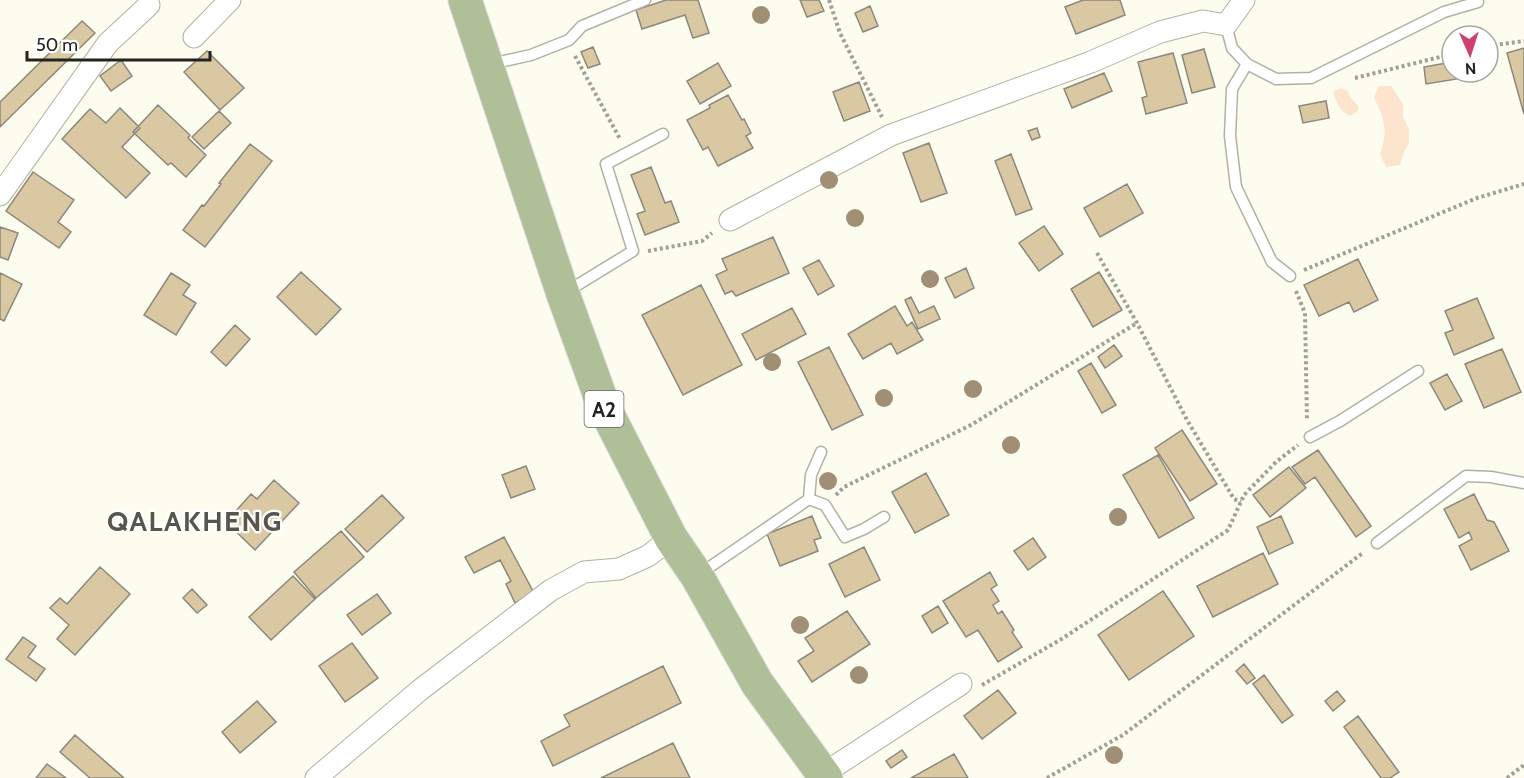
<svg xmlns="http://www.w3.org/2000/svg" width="1524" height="778" font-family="Cabin,sans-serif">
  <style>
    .green { fill: #fde5cd }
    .building { fill: #d9c8a2; stroke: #8d887d; stroke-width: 1.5 }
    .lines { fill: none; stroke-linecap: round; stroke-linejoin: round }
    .service-casing { stroke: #b1b1a5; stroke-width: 13 }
    .minor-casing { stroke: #b1b1a5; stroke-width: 23 }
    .primary-casing { stroke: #dcdcdb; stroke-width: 35 }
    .path { stroke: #a0a097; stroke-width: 4; stroke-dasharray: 3 3; stroke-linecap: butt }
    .service { stroke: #fff; stroke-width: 10 }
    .minor { stroke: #fff; stroke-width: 21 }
    .primary { stroke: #afbf98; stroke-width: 33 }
    .tree { fill: #a08f75 }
    .labels { text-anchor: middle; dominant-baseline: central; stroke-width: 4.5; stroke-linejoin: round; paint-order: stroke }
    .shield { fill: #fff; stroke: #656562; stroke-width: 1.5 }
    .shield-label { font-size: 21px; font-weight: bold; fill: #23231f }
    .district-label { font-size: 28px; font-weight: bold; letter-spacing: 1.5px; fill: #56564c; stroke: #fff }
  </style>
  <rect width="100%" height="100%" fill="#fcfcef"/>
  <path class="green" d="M1379,86H1391L1403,104V116L1409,130V143L1404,152L1400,165L1386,167L1380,154C1389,130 1384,120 1374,97Z
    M1341,88L1348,91L1350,97L1358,106V111L1350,116C1339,110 1337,104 1333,92Z"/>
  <path class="building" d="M666,0H698L709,33L693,38L685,15L642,29L636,10Z
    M800,0H819L824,11L807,17Z
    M1083,0H1120L1125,15L1076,34L1065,7Z
    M870,6L878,26L863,32L855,13Z
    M82,21L95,33L0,127V102Z
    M593,47L600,64L588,68L581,52Z
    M1524,48V114L1507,53Z
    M1204,49L1215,87L1192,93L1182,55Z
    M207,51L244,88L220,110L184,72Z
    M1173,53L1187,103L1146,114L1142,98L1147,96L1138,62Z
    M121,60L132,76L111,91L100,76Z
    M1452,62V72H1462L1463,78L1426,84L1424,67Z
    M718,63L731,86L700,104L687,81Z
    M1104,73L1112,91L1072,108L1064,89Z
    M859,82L870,111L844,121L833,92Z
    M728,95L742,120L744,119L751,133L746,136L753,148L718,166L708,147L703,150L687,120L710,108L709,105Z
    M1326,101L1329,118L1303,123L1299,106Z
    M158,105L190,135L188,138L206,155L186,177L171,163L168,165L133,132Z
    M120,108L140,128L122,147L150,173L126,198L62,139L90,109L106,123Z
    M219,111L231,123L204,149L192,137Z
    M1037,128L1040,137L1032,140L1028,131Z
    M929,143L947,193L921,202L903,153Z
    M250,144L272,161L205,247L183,230L202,205L204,206L221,184L219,183Z
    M1011,154L1032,209L1016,215L995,161Z
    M651,167L665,203L671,201L679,222L645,235L637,214L645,211L631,175Z
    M33,172L74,200L58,222L71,232L59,248L6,211Z
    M1127,184L1143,213L1100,237L1084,208Z
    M1044,226L1063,254L1039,271L1019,243Z
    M0,227L18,233L8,260L0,257Z
    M773,237L789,273L736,296L732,291L725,294L716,275L727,270L722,259Z
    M1358,259L1378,300L1354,312L1349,302L1319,316L1304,285Z
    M819,260L834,286L818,295L803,268Z
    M966,268L974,288L955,298L945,278Z
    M301,272L341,309L316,335L277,297Z
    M1099,272L1122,310L1093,327L1071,289Z
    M0,273L22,284L4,321L0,319Z
    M171,273L190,285L183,295L196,303L176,335L144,315Z
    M701,285L742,365L683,395L642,315Z
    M911,297L919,313L934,306L940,319L918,329L905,300Z
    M1477,298L1494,338L1454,355L1445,333L1453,330L1445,311Z
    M895,306L907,326L912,322L923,340L897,354L891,343L863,359L848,334Z
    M792,308L806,334L756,360L742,334Z
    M235,325L250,339L226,366L211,352Z
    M1114,345L1122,356L1105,368L1098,357Z
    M829,347L863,415L832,430L798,362Z
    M1502,349L1521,392L1484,408L1465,364Z
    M1091,363L1116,405L1102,413L1078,371Z
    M1447,374L1462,401L1445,410L1430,383Z
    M1182,430L1217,484L1190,501L1155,448Z
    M1318,450L1371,526L1356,537L1315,477L1305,484L1292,467Z
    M1158,455L1194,518L1159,538L1123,475Z
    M526,466L535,489L511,498L502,475Z
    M1289,467L1306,488L1270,517L1253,495Z
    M926,473L949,515L915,533L892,492Z
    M274,480L299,503L255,550L226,522L251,494L257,499Z
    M1474,494L1487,520L1494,522L1509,551L1471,570L1459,546L1472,539L1469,532L1459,538L1444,509Z
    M382,495L404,518L367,552L345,529Z
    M812,516L821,538L814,540L818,551L780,566L767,534Z
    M1281,516L1293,543L1269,554L1257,527Z
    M341,531L364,557L316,598L294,572Z
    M504,537L534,593L515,603L506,584L511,581L500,560L474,573L465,557Z
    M1033,538L1046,557L1028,570L1014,551Z
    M864,547L880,580L845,597L829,564Z
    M1263,553L1278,584L1213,617L1197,586Z
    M100,567L130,594L75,655L57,639L69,625L50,608L60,598L67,604Z
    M990,572L997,585L991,589L999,601L993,605L998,614L1002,611L1014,630L1012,632L1022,647L998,662L978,630L966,637L943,601Z
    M293,576L315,599L271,640L249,617Z
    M192,589L207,605L197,613L183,598Z
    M1163,591L1194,636L1129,680L1098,635Z
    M377,594L391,613L362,635L347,615Z
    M938,606L948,623L932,633L922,616Z
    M847,611L870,644L812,682L798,661L814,651L805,638Z
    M23,637L36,646L28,657L45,669L36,681L6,659Z
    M352,643L378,678L345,702L319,666Z
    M1244,664L1255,678L1247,684L1236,671Z
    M663,666L681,703L553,766L541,741L570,726L564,715Z
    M1264,675L1293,715L1282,723L1253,684Z
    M998,690L1016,713L982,739L964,716Z
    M1337,691L1345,701L1333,711L1325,701Z
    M257,701L276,722L240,753L222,732Z
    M1358,716L1399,772L1390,778H1381L1344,727Z
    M75,735L124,778H90L60,752Z
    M673,743L690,778H601Z
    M902,750L907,757L891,768L886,761Z
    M954,754L968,778H911Z
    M47,764L66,778H36Z"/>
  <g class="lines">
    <defs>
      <path id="service" d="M1226,25L1232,48L1247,64L1276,79L1311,78L1444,12L1478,2
        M490,64L531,55L569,40L582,26L645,0
        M1247,64L1232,89L1230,136L1236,187L1272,262L1290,276
        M566,292L633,251L606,164L663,134
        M1310,437L1340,421L1418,371
        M809,499L825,505L845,537L864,529L884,517
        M809,499L811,475L821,452
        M1377,543L1466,476L1491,477L1524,483
        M701,573L809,499"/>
      <path id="minor" d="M194,37L230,0
        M0,195L108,43L149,5
        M730,220L891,135L1091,62L1160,32L1203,21L1226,25L1244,0
        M823,774L961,684
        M316,778L420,690L551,590L584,572L619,569L648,556L671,538"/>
      <path id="primary" d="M465,0L563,294L604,407L671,538L697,576L757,683L826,778"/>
    </defs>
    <use href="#service" class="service-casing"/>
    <use href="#minor" class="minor-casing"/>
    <use href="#primary" class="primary-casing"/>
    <path class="path" d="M829,0L840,33L882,117
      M1488,46L1524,41
      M575,56L620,139
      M1355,78L1452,54
      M648,251L702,241L712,233
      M1097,253L1137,323L1187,420L1234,499L1241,502
      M1304,270L1477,198L1524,184
      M1296,291L1305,313L1307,420
      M836,495L844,487L971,425L1137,323
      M982,685L1060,640L1228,530L1244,495L1276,462L1298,445
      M1047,778L1123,735L1364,552
      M1507,778L1524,765"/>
    <use href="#service" class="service"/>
    <use href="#minor" class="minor"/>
    <use href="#primary" class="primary"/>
  </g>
  <g class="tree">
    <circle cx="761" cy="15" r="9"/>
    <circle cx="829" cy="180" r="9"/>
    <circle cx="855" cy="218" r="9"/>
    <circle cx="930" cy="279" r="9"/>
    <circle cx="772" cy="362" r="9"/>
    <circle cx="973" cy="389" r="9"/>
    <circle cx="884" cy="398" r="9"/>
    <circle cx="1011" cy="445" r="9"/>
    <circle cx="828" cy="481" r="9"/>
    <circle cx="1118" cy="517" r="9"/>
    <circle cx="800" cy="625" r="9"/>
    <circle cx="859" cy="675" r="9"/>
    <circle cx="1114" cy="755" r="9"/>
  </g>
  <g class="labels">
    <rect class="shield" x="584.5" y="391" width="39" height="36" rx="4.5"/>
    <g class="shield-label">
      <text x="604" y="409">A2</text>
    </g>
    <g class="district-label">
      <text x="195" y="521">QALAKHENG</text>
    </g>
  </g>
  <g transform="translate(1470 54) rotate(177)"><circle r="28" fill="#ffffff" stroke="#a7a7a5" stroke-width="1.5"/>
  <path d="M0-4.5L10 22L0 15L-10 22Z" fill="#ce416f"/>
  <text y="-9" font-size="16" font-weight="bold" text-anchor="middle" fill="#23231f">N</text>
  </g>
  <path d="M27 51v9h183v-9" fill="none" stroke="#23231f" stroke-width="3"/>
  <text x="36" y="51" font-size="18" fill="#23231f" stroke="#ffffff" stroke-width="4.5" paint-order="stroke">50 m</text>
</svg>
